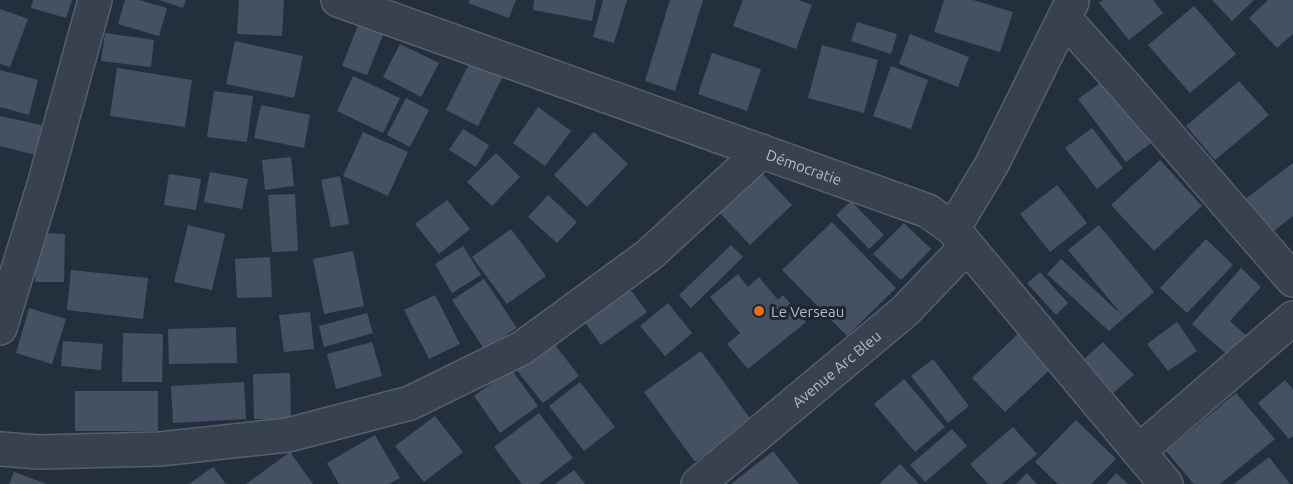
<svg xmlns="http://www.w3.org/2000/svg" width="1293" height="484" font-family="Ubuntu,sans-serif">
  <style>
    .building { fill: #455162 }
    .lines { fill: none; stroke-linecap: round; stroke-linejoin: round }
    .minor-casing { stroke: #565f6c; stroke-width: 36 }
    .minor { stroke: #38414e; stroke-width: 33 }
    .food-dot { fill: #e8710a; stroke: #1d2633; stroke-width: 2 }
    .labels { text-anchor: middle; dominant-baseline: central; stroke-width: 6; stroke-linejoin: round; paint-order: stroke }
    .street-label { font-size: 15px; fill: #b4bcc9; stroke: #1d2633 }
    .poi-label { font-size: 15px; fill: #b4bcc9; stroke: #1d2633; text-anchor: start }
  </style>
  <rect width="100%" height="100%" fill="#242f3e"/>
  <path class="building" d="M33,0H72L66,18L31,8Z
    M125,0H139L167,8L159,36L118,24Z
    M159,0H186L183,8Z
    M239,0H284L282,36L237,34Z
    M470,0H516L509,18L468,3Z
    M534,0H596L592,21L533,10Z
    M603,0H627L614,43L593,37Z
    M670,0H703L675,91L645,81Z
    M743,0H798L812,5L796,49L733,26Z
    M944,0H973L1013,12L1000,52L934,32Z
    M1103,0H1153L1163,13L1129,40L1099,3Z
    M1212,0H1254L1232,21Z
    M1268,0H1293V34L1277,48L1249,18Z
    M1194,6L1236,54L1190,93L1148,45Z
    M0,9L28,19L10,67L0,64Z
    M857,22L897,34L891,54L851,41Z
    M358,25L383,35L367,75L342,66Z
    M105,33L154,40L151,67L101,61Z
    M910,34L969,57L958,87L899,64Z
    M235,41L303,56L294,98L226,84Z
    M400,44L439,63L421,97L383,77Z
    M822,45L878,60L864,113L808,98Z
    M712,53L761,69L747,111L698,94Z
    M470,62L502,78L478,126L446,110Z
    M891,66L928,80L911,129L873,116Z
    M117,68L192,80L185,127L110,116Z
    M0,70L38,80L29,115L0,107Z
    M353,76L400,98L383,133L337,111Z
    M1103,81L1151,143L1126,162L1078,99Z
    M1239,81L1269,115L1215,160L1186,126Z
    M214,91L253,96L247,142L207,137Z
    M406,98L429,110L410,147L387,135Z
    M261,105L310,115L304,148L254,138Z
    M538,107L571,131L545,166L513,143Z
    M0,116L46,126L39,156L0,146Z
    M1092,128L1123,168L1097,189L1065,148Z
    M463,129L489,145L476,167L449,150Z
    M363,132L408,152L388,196L343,176Z
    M594,132L628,164L587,207L554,175Z
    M496,153L520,177L492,206L467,182Z
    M291,157L294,186L265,190L262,160Z
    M1160,160L1202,206L1154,251L1111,205Z
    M1293,163V216L1270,234L1244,200Z
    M210,172L248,179L242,209L204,202Z
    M761,172L792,205L750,245L719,212Z
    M169,174L201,179L196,210L164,205Z
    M340,176L349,224L331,227L321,180Z
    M1057,185L1087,223L1050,252L1020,214Z
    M295,194L298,251L272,252L268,195Z
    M548,195L577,222L557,243L528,217Z
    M447,200L470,229L439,254L415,224Z
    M851,201L884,235L869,249L836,215Z
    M832,222L896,288L847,336L782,270Z
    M904,223L931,249L901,280L873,254Z
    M188,225L225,234L212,290L174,282Z
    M1099,225L1154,292L1109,331L1047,274L1061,259L1123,316L1068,250Z
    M511,229L546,276L507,304L472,257Z
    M37,233L65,234L64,282H35Z
    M1206,239L1233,265L1187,313L1160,288Z
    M731,245L743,257L691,308L679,295Z
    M463,246L481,275L452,293L435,264Z
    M353,251L364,306L324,314L313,259Z
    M270,257L272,297L237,298L235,259Z
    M1241,268L1261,287L1230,321L1249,338L1231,358L1192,324Z
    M71,270L148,278L143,319L67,310Z
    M1040,272L1068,303L1056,315L1027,283Z
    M738,274L748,287L759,277L778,300L783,295L806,322L748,369L727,344L740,333L710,297Z
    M484,279L517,328L484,349L452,300Z
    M629,288L647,312L601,345L584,321Z
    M435,295L460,344L429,359L404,310Z
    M668,303L692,333L665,356L640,326Z
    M29,308L66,319L52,364L16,353Z
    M310,312L314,349L284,352L279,315Z
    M367,313L373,333L324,347L319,326Z
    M1177,322L1197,351L1168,371L1147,344Z
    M236,327L237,363L169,364L168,329Z
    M1025,327L1058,362L1005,412L972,378Z
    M123,333L163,334L162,382H122Z
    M550,338L579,376L543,403L514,367Z
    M63,341L103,344L101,370L61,366Z
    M372,342L382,376L336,389L327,354Z
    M1103,342L1134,375L1113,393L1083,360Z
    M701,351L752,421L695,462L644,392Z
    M933,359L969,406L948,423L911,376Z
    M511,369L538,406L500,433L474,396Z
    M290,373L291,419H254L253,374Z
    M904,379L945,427L915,452L874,404Z
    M1285,380L1293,389V436L1289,439L1258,403Z
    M244,382L246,419L173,423L171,386Z
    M580,382L615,427L584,451L549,406Z
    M75,391H158V431H75Z
    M1236,393L1275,439L1220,484H1194L1166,451Z
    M539,413L573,458L539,484H522L494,447Z
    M435,416L463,452L424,482L395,446Z
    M1076,420L1116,459L1091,484H1058L1035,462Z
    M1013,427L1037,454L1002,484H988L970,464Z
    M952,429L967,446L925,482L910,465Z
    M375,435L400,478L389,484H339L327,463Z
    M773,451L799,484H731Z
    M290,452L313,484H246Z
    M1269,457L1290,484H1234Z
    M900,464L919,484H879Z
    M213,467L226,484H189Z
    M574,470L585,484H555Z
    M14,472L47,484H9Z
    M1027,473L1037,484H1016Z
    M1116,473L1128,484H1106Z"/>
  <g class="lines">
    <defs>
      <g id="minor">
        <path id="s1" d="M338,0L928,211L953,229L1166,484"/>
        <path d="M1065,19L1126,87L1293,280"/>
        <path d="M953,229L992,164L1072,2"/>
        <path d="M0,328L44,185L95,0"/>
        <path d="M0,449L39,452L160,449L288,435L410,403L522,348L649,255L762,151"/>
        <path d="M1139,451L1293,318"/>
        <path id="s2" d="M698,484L905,311L967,246"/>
      </g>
    </defs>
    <use href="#minor" class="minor-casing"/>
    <use href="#minor" class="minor"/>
  </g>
  <circle class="food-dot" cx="759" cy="311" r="6"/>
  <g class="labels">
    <g class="street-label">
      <text stroke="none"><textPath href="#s1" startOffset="495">Démocratie</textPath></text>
      <text stroke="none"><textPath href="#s2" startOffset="180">Avenue Arc Bleu</textPath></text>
    </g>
    <g class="poi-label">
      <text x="771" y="311">Le Verseau</text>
    </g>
  </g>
</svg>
